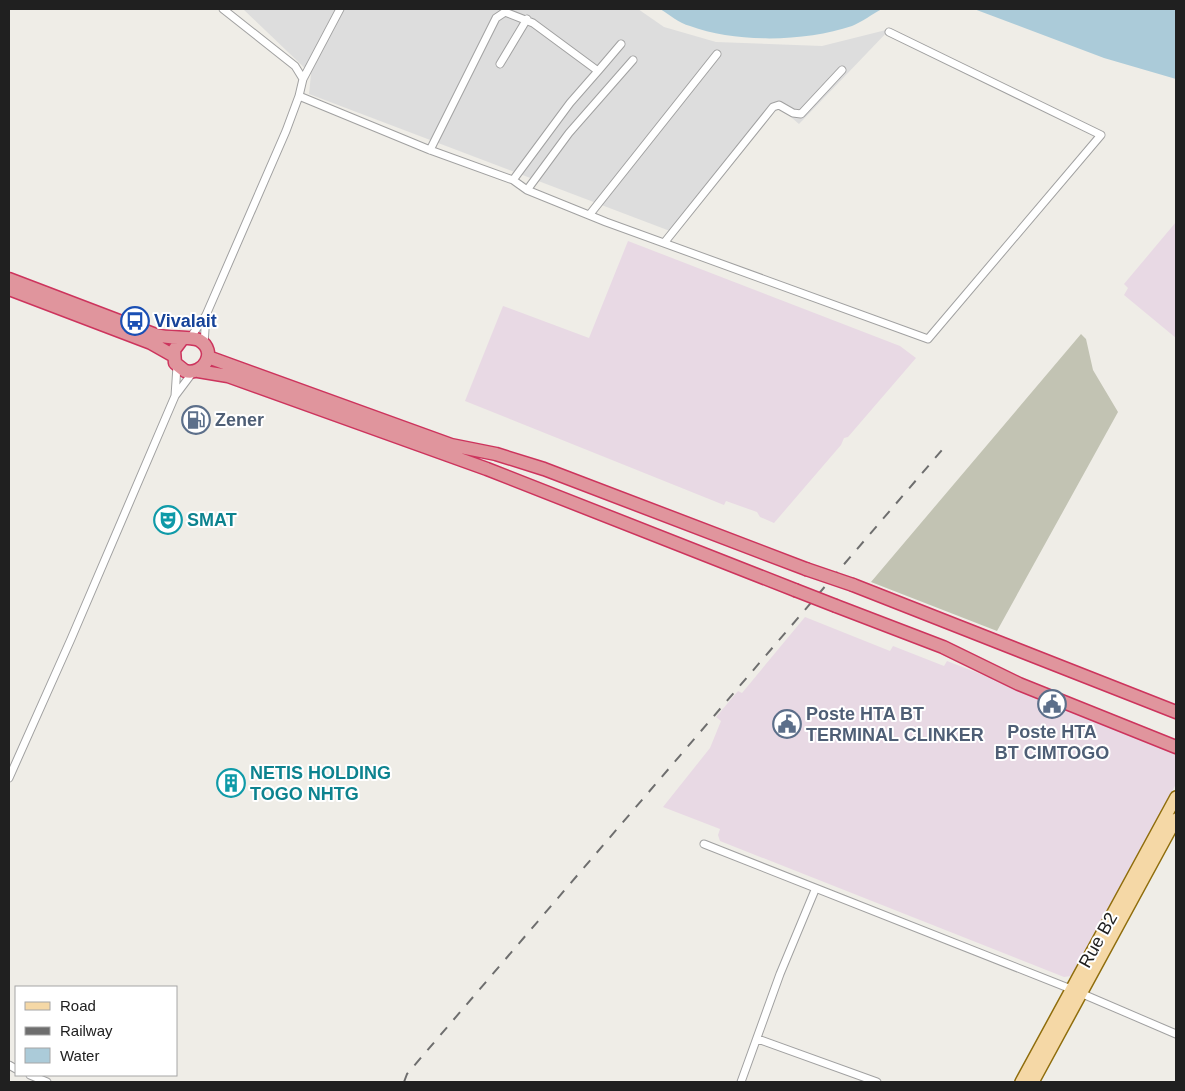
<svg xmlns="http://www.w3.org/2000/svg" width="1185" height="1091" font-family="Arial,sans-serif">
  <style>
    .residential { fill: #ddd }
    .industrial { fill: #e8d9e4 }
    .construction { fill: #c2c3b3 }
    .water { fill: #abcbd9 }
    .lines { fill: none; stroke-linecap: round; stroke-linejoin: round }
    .street-casing { stroke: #a1a1a1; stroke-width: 9 }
    .primary-casing { stroke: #8f6d0c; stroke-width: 14 }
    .highway-casing { stroke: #cd345d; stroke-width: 15 }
    .street { stroke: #fff; stroke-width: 7 }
    .primary { stroke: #f5d8a6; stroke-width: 11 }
    .highway { stroke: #e0959d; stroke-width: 12 }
    .rail { stroke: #6e6e6e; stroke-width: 2; stroke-dasharray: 10 10; stroke-linecap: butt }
    .highway-bridge-casing { stroke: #cd345d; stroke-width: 15; stroke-linecap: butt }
    .highway-bridge { stroke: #e0959d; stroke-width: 12 }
    .labels { text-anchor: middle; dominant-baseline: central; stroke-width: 4; stroke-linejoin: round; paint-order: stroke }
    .transit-label { font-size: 18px; font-weight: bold; fill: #164399; stroke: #fff; text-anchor: start }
    .service-label { font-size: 18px; font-weight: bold; fill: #4e5e75; stroke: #fff; text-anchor: start }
    .culture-label { font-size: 18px; font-weight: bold; fill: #0d838f; stroke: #fff; text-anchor: start }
    .street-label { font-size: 18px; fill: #202020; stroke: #fff }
  </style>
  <rect width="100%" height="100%" fill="#efede7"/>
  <path class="residential" d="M243,9H638L664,27L716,42L822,46L890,29L799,124L778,106L670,231L309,94L311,74Z"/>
  <path class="industrial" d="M1176,222V338L1124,295L1128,288L1124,284Z
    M628,241L900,346L916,358L848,437L844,438L841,445L774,523L760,517L757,512L726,501L724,505L465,401L503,306L589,338Z
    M805,617L890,651L893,646L944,666L947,661L1176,750V784L1071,976L1064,977L720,841L718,835L720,829L663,807L710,748L721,721L716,717L738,691L742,693Z"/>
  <path class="construction" d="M1081,334L1086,339L1093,370L1118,412L997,631L871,582Z"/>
  <path class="water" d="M660,9H882C872,14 862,22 852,26C805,42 736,43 690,26C679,23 670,15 660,9Z
    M974,9H1176V79L1104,58Z"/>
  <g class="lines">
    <defs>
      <path id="street" d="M500,64L527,19
        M303,79L340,9
        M299,96L430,150L513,180L527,190L606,222L928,339L1101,135L889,32
        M430,150L496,18L505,12L533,23L598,71L621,44
        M513,180L570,103L598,71
        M527,190L569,133L633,60
        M590,214L717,54
        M664,243L773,107L779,105L793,113L801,114L842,70
        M190,338L206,315L286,131L299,96L303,79L295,66L223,9
        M204,344L206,315
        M175,396L177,366
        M9,778L71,639L175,396L193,372
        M704,844L1071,989L1176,1034
        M758,1039L877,1082
        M9,1065L16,1069
        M30,1075L47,1082
        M741,1082L780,974L815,890"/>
      <path id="primary" d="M1021,1082L1176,797
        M1033,1082L1176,819"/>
      <path id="highway" d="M9,279L156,335C168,339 191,336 199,340C218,351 204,376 185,371L175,363L174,350L183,338
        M9,289L151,343L174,356
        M208,357L451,445L496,454L544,469L806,569
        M198,371L228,376L487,469L795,590
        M853,585L1176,712
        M836,606L943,647L1019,684L1176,747"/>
    </defs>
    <use href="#street" class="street-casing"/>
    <use href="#primary" class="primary-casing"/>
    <use href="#highway" class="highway-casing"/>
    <use href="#street" class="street"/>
    <use href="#primary" class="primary"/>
    <use href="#highway" class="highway"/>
    <path class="rail" d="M404,1082L407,1074L948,443"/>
    <defs>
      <path id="highway-bridge" d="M806,569L853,585
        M795,590L836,606"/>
    </defs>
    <use href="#highway-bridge" class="highway-bridge-casing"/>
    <use href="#highway-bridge" class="highway-bridge"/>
  </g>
  <defs>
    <symbol id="bus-ring" viewBox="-11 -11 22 22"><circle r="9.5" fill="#fff" stroke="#1a4fb4" stroke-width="1.5"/><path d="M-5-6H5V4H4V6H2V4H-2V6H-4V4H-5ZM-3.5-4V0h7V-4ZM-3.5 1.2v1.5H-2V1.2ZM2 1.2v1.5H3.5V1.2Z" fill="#1a4fb4"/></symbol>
    <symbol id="fuel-ring" viewBox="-11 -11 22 22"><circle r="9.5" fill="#fff" stroke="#5c6f8a" stroke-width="1.5"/><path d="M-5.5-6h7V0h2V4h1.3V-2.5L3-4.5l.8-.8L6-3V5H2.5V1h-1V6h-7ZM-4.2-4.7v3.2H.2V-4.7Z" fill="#5c6f8a"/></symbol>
    <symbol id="theatre-ring" viewBox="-11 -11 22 22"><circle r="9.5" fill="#fff" stroke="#0f9aa8" stroke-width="1.5"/><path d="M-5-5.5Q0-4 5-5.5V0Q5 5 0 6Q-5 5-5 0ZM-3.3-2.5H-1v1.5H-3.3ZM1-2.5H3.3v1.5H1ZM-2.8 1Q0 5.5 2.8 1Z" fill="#0f9aa8"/></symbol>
    <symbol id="civic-ring" viewBox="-11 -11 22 22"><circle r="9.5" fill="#fff" stroke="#5c6f8a" stroke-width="1.5"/><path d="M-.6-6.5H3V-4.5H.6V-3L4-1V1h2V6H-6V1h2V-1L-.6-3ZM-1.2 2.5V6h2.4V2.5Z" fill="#5c6f8a"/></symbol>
    <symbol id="building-ring" viewBox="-11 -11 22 22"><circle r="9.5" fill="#fff" stroke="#0f9aa8" stroke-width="1.5"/><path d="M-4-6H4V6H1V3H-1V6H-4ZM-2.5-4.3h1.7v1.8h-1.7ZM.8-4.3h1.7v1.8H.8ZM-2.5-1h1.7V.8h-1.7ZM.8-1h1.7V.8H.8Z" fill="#0f9aa8"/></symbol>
  </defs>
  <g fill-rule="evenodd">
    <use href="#bus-ring" x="119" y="305" width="32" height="32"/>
    <use href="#fuel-ring" x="180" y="404" width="32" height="32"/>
    <use href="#theatre-ring" x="152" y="504" width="32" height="32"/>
    <use href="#civic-ring" x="1036" y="688" width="32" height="32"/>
    <use href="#civic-ring" x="771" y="708" width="32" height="32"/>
    <use href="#building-ring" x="215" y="767" width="32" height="32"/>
  </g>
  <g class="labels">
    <g class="transit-label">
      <text x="154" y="321">Vivalait</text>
    </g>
    <g class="service-label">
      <text x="215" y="420">Zener</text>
      <text x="806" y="714">Poste HTA BT<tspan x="806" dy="21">TERMINAL CLINKER</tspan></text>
      <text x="1052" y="732" text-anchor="middle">Poste HTA<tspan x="1052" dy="21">BT CIMTOGO</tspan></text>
    </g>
    <g class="culture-label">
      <text x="187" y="520">SMAT</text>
      <text x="250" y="773">NETIS HOLDING<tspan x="250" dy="21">TOGO NHTG</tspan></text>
    </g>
    <g class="street-label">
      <text transform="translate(1098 940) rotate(-61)">Rue B2</text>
    </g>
  </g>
  <rect width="1185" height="1091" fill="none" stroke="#202020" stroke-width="20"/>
  <rect x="15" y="986" width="162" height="90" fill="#ffffff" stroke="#a6a6a6"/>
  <rect x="25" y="1002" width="25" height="8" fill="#f5d8a6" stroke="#a6a6a6"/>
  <text x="60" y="1011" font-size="15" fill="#202020">Road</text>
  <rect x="25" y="1027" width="25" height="8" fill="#6e6e6e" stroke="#a6a6a6"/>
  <text x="60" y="1036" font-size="15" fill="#202020">Railway</text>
  <rect x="25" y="1048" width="25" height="15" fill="#abcbd9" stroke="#a6a6a6"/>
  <text x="60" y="1061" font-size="15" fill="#202020">Water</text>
</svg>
